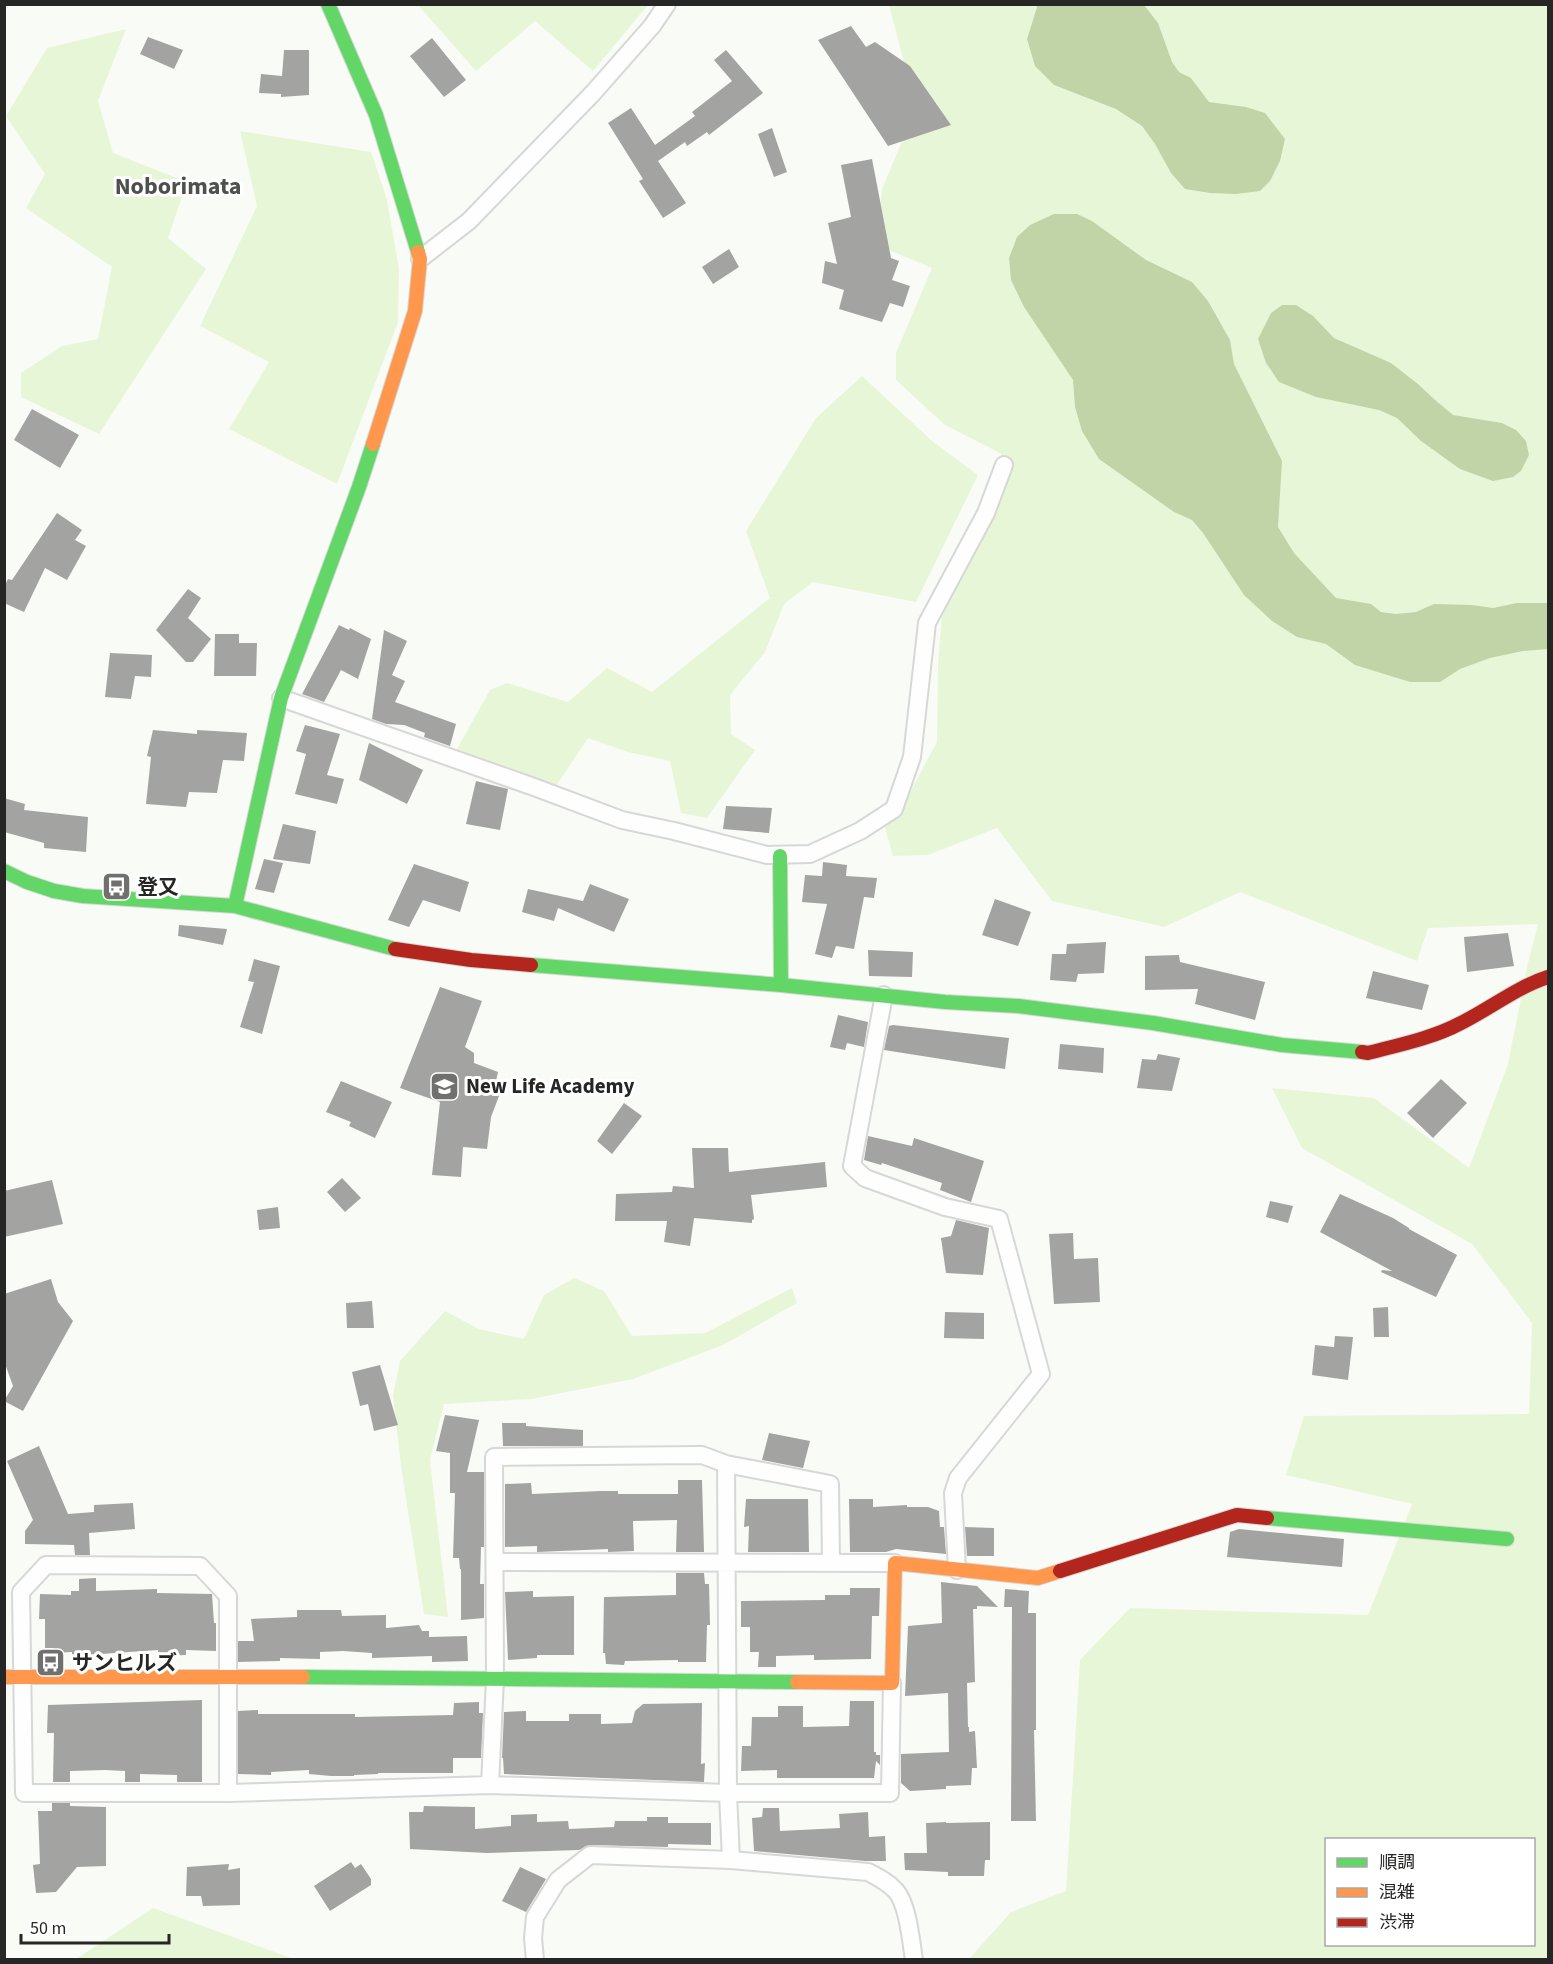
<svg xmlns="http://www.w3.org/2000/svg" width="1553" height="1964" font-family="'Source Sans 3','Noto Sans JP',sans-serif">
  <style>
    .green { fill: #e8f6d8; fill-rule: evenodd }
    .water { fill: #c1d4a8 }
    .building { fill: #a3a4a1 }
    .lines { fill: none; stroke-linecap: round; stroke-linejoin: round }
    .street-casing { stroke: #d7d8d5; stroke-width: 20 }
    .fast-casing { stroke: #d7d8d5; stroke-width: 16 }
    .slow-casing { stroke: #d7d8d5; stroke-width: 16 }
    .jam-casing { stroke: #d7d8d5; stroke-width: 16 }
    .street { stroke: #fefefe; stroke-width: 16 }
    .fast { stroke: #63d668; stroke-width: 14 }
    .slow { stroke: #ff974d; stroke-width: 14 }
    .jam { stroke: #b3261e; stroke-width: 14 }
    .labels { text-anchor: middle; dominant-baseline: central; stroke-width: 6; stroke-linejoin: round; paint-order: stroke }
    .poi-label { font-size: 21px; font-weight: bold; fill: #262725; stroke: #fff; text-anchor: start }
    .quarter-label { font-size: 24px; font-weight: bold; fill: #4e504b; stroke: #fff }
  </style>
  <rect width="100%" height="100%" fill="#f9fbf6"/>
  <path class="green" d="M418,5H648L593,71L535,21L476,71Z
    M889,5H1548V1959H969L1011,1912L1066,1891L1080,1660L1130,1608L1368,1615L1412,1504L1286,1475L1304,1416L1529,1414L1532,1323L1472,1244L1302,1148L1272,1088L1374,1098L1469,1168L1508,1064L1528,963L1538,924L1428,928L1417,961L1240,892L1164,927L1052,901L997,828L928,855L893,856L885,828L902,807L937,742L938,664L944,590L1002,454L945,425L896,380V353L932,268L877,245L882,189L916,108ZM1326,1840H1534V1944H1326Z
    M126,29L98,101L113,153L187,182L168,238L206,269L99,434L21,397V373L62,346L98,339L112,267L26,208L45,174L6,116L47,48Z
    M240,131L371,152L387,200L399,269L398,322L337,484L229,429L269,362L200,326L257,206Z
    M862,376L932,441L978,475L916,602L813,582L784,604L765,652L730,695L731,734L755,750L707,818L681,813L670,761L628,752L588,738L554,789L457,749L490,690L507,683L568,702L607,668L652,692L770,598L746,531L816,418Z
    M574,1278L604,1291L632,1336L705,1333L792,1288L797,1303L723,1345L633,1379L531,1399L444,1404L430,1460L448,1617L424,1614L401,1466L393,1395L400,1361L445,1311L479,1329L524,1339L544,1295Z
    M153,1908L294,1959H76Z"/>
  <path class="water" d="M1038,4L1144,5L1158,23L1172,62L1179,72L1191,78L1209,102L1246,107L1265,113L1285,139L1280,161L1270,181L1260,191L1236,194L1210,193L1185,189L1171,173L1155,144L1142,126L1116,109L1054,85L1035,66L1027,39Z
    M1054,214H1077L1092,221L1146,260L1192,282L1208,301L1230,340L1234,364L1282,461L1278,527L1294,553L1336,598L1371,604L1381,612L1396,614L1416,612L1434,604L1472,605L1493,608L1517,603H1548V649L1523,651L1490,658L1460,669L1440,682H1410L1355,665L1326,644L1297,637L1272,621L1244,595L1203,533L1192,520L1174,512L1099,459L1082,431L1075,407L1073,380L1024,307L1011,280L1009,258L1017,237L1030,225Z
    M1282,305H1296L1313,316L1334,338L1391,363L1418,384L1434,399L1453,415L1502,423L1516,430L1526,441L1529,455L1521,471L1513,477L1493,481L1460,469L1421,441L1397,418L1379,410L1316,397L1279,382L1266,363L1258,339L1271,313Z"/>
  <path class="building" d="M851,26L866,47L875,42L910,66L951,125L888,146L818,40Z
    M148,37L183,50L174,69L140,54Z
    M432,38L466,80L444,97L410,56Z
    M284,50H309V95L281,97V94L259,93L261,74L282,76Z
    M726,50L763,93L709,135L707,132L687,146L685,142L658,161L686,203L663,218L639,181L643,179L608,123L631,108L655,145L695,116L692,112L732,81L714,60Z
    M772,128L787,172L774,177L758,134Z
    M872,159L891,258L899,261L892,280L910,286L903,307L890,303L882,322L839,309L844,290L822,283L825,261L837,264L828,223L851,217L841,165Z
    M729,249L739,267L713,284L702,267Z
    M32,409L79,435L60,468L14,440Z
    M57,513L82,530L75,540L86,546L67,580L45,568L24,612L4,603V587L8,579L12,580Z
    M188,589L201,598L188,618L211,639L193,662H186L156,630Z
    M339,625L349,630L350,628L371,639L358,679L341,670L324,702L302,694Z
    M384,630L407,641L392,675L405,681L395,702L456,724L450,746L424,737L425,733L404,725L386,724L372,719Z
    M215,634H239V643H257L256,676H214Z
    M110,653L152,655L151,677L135,676L131,699L105,697Z
    M305,725L340,734L327,775L344,779L337,804L295,794L306,754L296,751Z
    M153,730L197,734V730L247,733L244,761L223,760L217,793L189,792L186,807L146,804L151,757L147,756Z
    M369,743L423,770L407,804L359,780Z
    M476,781L508,789L500,830L466,824Z
    M4,798L25,804L24,810L88,817L86,852L44,848V843L4,832Z
    M726,806L772,808L769,833L723,829Z
    M283,824L316,831L310,864L273,859Z
    M264,859L283,863L274,893L255,889Z
    M823,862L847,865L846,876L877,878L874,898L864,897L854,949L836,946L832,958L815,954L827,904L802,902L805,875L822,876Z
    M414,864L469,882L460,912L423,900L409,927L388,920Z
    M590,884L629,899L614,932L558,908L554,921L522,912L528,889L583,901Z
    M995,899L1031,912L1018,946L982,935Z
    M179,925L227,929L223,945L178,936Z
    M1508,933L1514,966L1467,972L1464,937Z
    M1106,942L1104,973L1078,974L1076,982L1050,980L1052,954H1066L1067,944Z
    M868,950L913,952L912,977L869,976Z
    M1179,955L1180,962L1265,982L1255,1020L1195,1004L1198,989L1145,990V956Z
    M254,959L280,966L262,1034L240,1027L254,982L248,981Z
    M1373,971L1429,985L1422,1010L1366,998Z
    M440,987L482,1001L465,1047L474,1053V1063L498,1072L496,1081L504,1083L491,1117L487,1149L463,1147L461,1177L432,1175L440,1102L400,1088Z
    M838,1015L868,1022L864,1047L847,1043L845,1050L830,1047Z
    M893,1025L1009,1038L1005,1069L884,1050L889,1026Z
    M1060,1044L1104,1048L1103,1073L1058,1069Z
    M1158,1054L1180,1058L1172,1091L1137,1088L1142,1059L1156,1060Z
    M1441,1079L1467,1103L1433,1138L1407,1113Z
    M341,1081L392,1102L375,1138L349,1126L351,1122L326,1112Z
    M624,1103L642,1116L612,1154L597,1141Z
    M868,1136L912,1146L914,1138L984,1161L971,1202L940,1190L942,1183L882,1163L881,1165L864,1160Z
    M692,1148H728L729,1172L825,1162L827,1187L751,1195L754,1219L752,1220V1223L694,1218L690,1246L664,1242L667,1221H615L616,1194L672,1192L673,1186L694,1188Z
    M342,1178L361,1198L345,1212L327,1192Z
    M52,1180L63,1224L4,1237V1191Z
    M1340,1194L1393,1218L1409,1228V1229L1457,1255L1436,1297L1381,1272L1382,1270L1392,1271L1320,1232Z
    M1270,1201L1293,1206L1288,1223L1266,1217Z
    M278,1207L280,1228L259,1230L257,1210Z
    M956,1220L989,1228L983,1275L946,1273L941,1238L951,1236Z
    M1073,1233L1074,1259L1098,1258L1100,1302L1054,1304L1049,1234Z
    M51,1279L58,1302L73,1321L23,1411L4,1401L13,1386L4,1361V1294Z
    M372,1301L374,1328H347L346,1303Z
    M1388,1307L1389,1337H1374L1373,1308Z
    M945,1312L984,1313V1339L944,1338Z
    M1335,1336L1353,1337L1348,1380L1312,1375L1315,1345L1334,1347Z
    M380,1365L398,1425L374,1431L368,1404L360,1406L352,1372Z
    M445,1415L479,1420L467,1472H484V1547H481L480,1584H484V1618L461,1620V1569H460L459,1558H453L455,1493H450V1453L436,1451Z
    M502,1423H526V1426L583,1430V1446H503Z
    M769,1433L810,1441L803,1468L762,1460Z
    M39,1446L68,1514L94,1512V1505L133,1503L135,1529L89,1533L90,1555H75L74,1545L25,1544V1531L33,1520L7,1461Z
    M678,1480H702L704,1552H676L677,1520L633,1521L634,1551L608,1552V1549L537,1552V1546L505,1547V1484L531,1483L532,1494L601,1491H618V1494H678Z
    M746,1499H808L809,1552H748L749,1526L744,1527Z
    M849,1499H873V1507L907,1505V1507H928L939,1511L940,1527H944L946,1554L896,1549L886,1552H850Z
    M965,1527L994,1528V1556H967Z
    M1239,1529L1344,1539L1342,1567L1227,1557L1230,1532Z
    M676,1573H704L705,1584H709L710,1625H707L706,1662H678V1660L625,1661L624,1665L606,1664L605,1653H603L604,1597L676,1595Z
    M96,1578V1591L157,1589V1593L212,1594L214,1623H216V1651L186,1650V1655L158,1656V1650L72,1656V1652L53,1653L54,1648H45V1619H39L40,1594L71,1595V1591H79V1579Z
    M941,1582L977,1586L998,1607L977,1606V1609H973L975,1682L967,1683L968,1727H969V1732L975,1731L977,1768H972L971,1785L946,1786V1789L910,1791L901,1783V1754L949,1752L948,1693L905,1696L908,1626L942,1623Z
    M850,1588H880L879,1616H872L871,1659L814,1660V1655L776,1656V1667H758L759,1652H750V1627H741V1601L825,1600V1595H850Z
    M1005,1589L1029,1591L1028,1613H1036V1730H1034L1036,1821H1011L1012,1607H1004Z
    M533,1591V1597L574,1596V1655H537V1658L508,1660L505,1592Z
    M297,1610H341L342,1616L386,1615V1628L419,1625L422,1631H429V1637L467,1636L468,1661L432,1662V1656L372,1658V1653L343,1651L320,1652V1659L280,1658V1661L238,1662V1641H254L251,1619L297,1617Z
    M202,1700V1782H177V1775L140,1774V1782H125V1771L105,1770L70,1771V1782H53L54,1733H47L48,1705Z
    M850,1701H874V1752H876V1755H880V1765L876,1761L874,1778H777V1770L741,1771L742,1746H751L752,1717H778V1706H803V1727L849,1726Z
    M479,1702V1713H483L481,1758H453V1773H378V1774L354,1775V1776H331L309,1774V1770L271,1772V1775L238,1774V1711L258,1710V1714H355V1717L453,1715L454,1703Z
    M702,1703L701,1764L705,1763L704,1782L504,1774L503,1758H502L504,1712L526,1711V1721H569V1714H601V1724L632,1723L635,1711L643,1704Z
    M52,1803H70V1806L106,1807V1866L77,1867L56,1892L36,1893L33,1865L40,1864L38,1811H52Z
    M424,1806L475,1807V1829L511,1826V1815L537,1814V1822L568,1821L569,1829L614,1827L615,1821H647V1817H668V1823H711V1845L668,1844V1847L590,1845L579,1850L487,1853L410,1849L409,1812H423Z
    M763,1808H779L780,1831L840,1828L839,1814L868,1812L869,1837L885,1836L886,1861H865L754,1851L752,1818L762,1817Z
    M946,1822V1823L990,1822V1860H985L984,1876H948V1872L905,1870L904,1853H927L926,1823Z
    M351,1862L355,1868L361,1864L371,1879V1885L330,1911L314,1886Z
    M229,1864L228,1870L240,1868V1905L203,1906L201,1896H186L187,1867Z
    M520,1867L546,1879L526,1912L502,1901Z"/>
  <g class="lines">
    <defs>
      <path id="street" d="M420,259L469,221L593,93L652,26L667,4
        M281,698L534,787L622,820L674,831L767,855L810,854L860,831L894,809L912,757L927,623L986,513L1004,465
        M884,995L852,1166L865,1178L945,1207L999,1219L1041,1374L958,1478L953,1493L957,1570
        M726,1464L728,1793L731,1860
        M496,1562L895,1563
        M490,1785L495,1679L494,1457L702,1455L726,1464L830,1484L831,1562
        M228,1793V1596L200,1566L46,1565L21,1592L24,1793H228L490,1785L728,1793H890L892,1683
        M535,1960L533,1938L535,1917L558,1880L590,1855L731,1860L868,1872C878,1877 888,1882 896,1891C908,1905 911,1941 914,1960"/>
      <path id="fast" d="M328,4L376,115L418,252
        M780,856L781,985
        M4,871L27,882L54,891L83,896L235,906L395,949
        M235,906L281,698L359,487L373,444
        M531,965L781,985L945,1002L1018,1006L1153,1023L1282,1045L1362,1052
        M1267,1518L1507,1539
        M303,1677L797,1682"/>
      <path id="slow" d="M373,444L415,311L420,259L418,252
        M4,1677H303
        M797,1682L892,1683L895,1563L1038,1578L1060,1571"/>
      <path id="jam" d="M395,949L471,960L531,965
        M1362,1052L1368,1053C1399,1045 1433,1038 1461,1023C1491,1008 1517,987 1548,977
        M1060,1571L1237,1515L1267,1518"/>
    </defs>
    <use href="#street" class="street-casing"/>
    <use href="#fast" class="fast-casing"/>
    <use href="#slow" class="slow-casing"/>
    <use href="#jam" class="jam-casing"/>
    <use href="#street" class="street"/>
    <use href="#fast" class="fast"/>
    <use href="#slow" class="slow"/>
    <use href="#jam" class="jam"/>
  </g>
  <defs>
    <symbol id="bus-square" viewBox="-11 -11 22 22"><rect x="-9" y="-9" width="18" height="18" rx="4" fill="#70716e" stroke="#fff"/><path d="M-5-6H5V4H4V6H2V4H-2V6H-4V4H-5ZM-3.5-4V0h7V-4ZM-3.5 1.2v1.5H-2V1.2ZM2 1.2v1.5H3.5V1.2Z" fill="#fff"/></symbol>
    <symbol id="school-square" viewBox="-11 -11 22 22"><rect x="-9" y="-9" width="18" height="18" rx="4" fill="#70716e" stroke="#fff"/><path d="M0-5L7-2L0 1L-7-2ZM-4 1L0 2.5L4 1V4Q0 6-4 4Z" fill="#fff"/></symbol>
  </defs>
  <g fill-rule="evenodd">
    <use href="#bus-square" x="100" y="870" width="33" height="33"/>
    <use href="#school-square" x="428" y="1070" width="33" height="33"/>
    <use href="#bus-square" x="34" y="1646" width="33" height="33"/>
  </g>
  <g class="labels">
    <g class="poi-label">
      <text x="137" y="887">登又</text>
      <text x="466" y="1086">New Life Academy</text>
      <text x="72" y="1663">サンヒルズ</text>
    </g>
    <g class="quarter-label">
      <text x="178" y="186">Noborimata</text>
    </g>
  </g>
  <rect width="1553" height="1964" fill="none" stroke="#262725" stroke-width="12"/>
  <rect x="1325" y="1838" width="210" height="108" fill="#ffffff" stroke="#a8a9a8" stroke-width="1.5"/>
  <rect x="1337" y="1858" width="30" height="9" fill="#63d668" stroke="#a8a9a8" stroke-width="1.5"/>
  <text x="1379" y="1868" font-size="18" fill="#262725">順調</text>
  <rect x="1337" y="1888" width="30" height="9" fill="#ff974d" stroke="#a8a9a8" stroke-width="1.5"/>
  <text x="1379" y="1898" font-size="18" fill="#262725">混雑</text>
  <rect x="1337" y="1918" width="30" height="9" fill="#b3261e" stroke="#a8a9a8" stroke-width="1.5"/>
  <text x="1379" y="1928" font-size="18" fill="#262725">渋滞</text>
  <path d="M21 1934v9h148v-9" fill="none" stroke="#262725" stroke-width="3"/>
  <text x="30" y="1934" font-size="18" fill="#262725" stroke="#ffffff" stroke-width="4.5" paint-order="stroke">50 m</text>
</svg>
